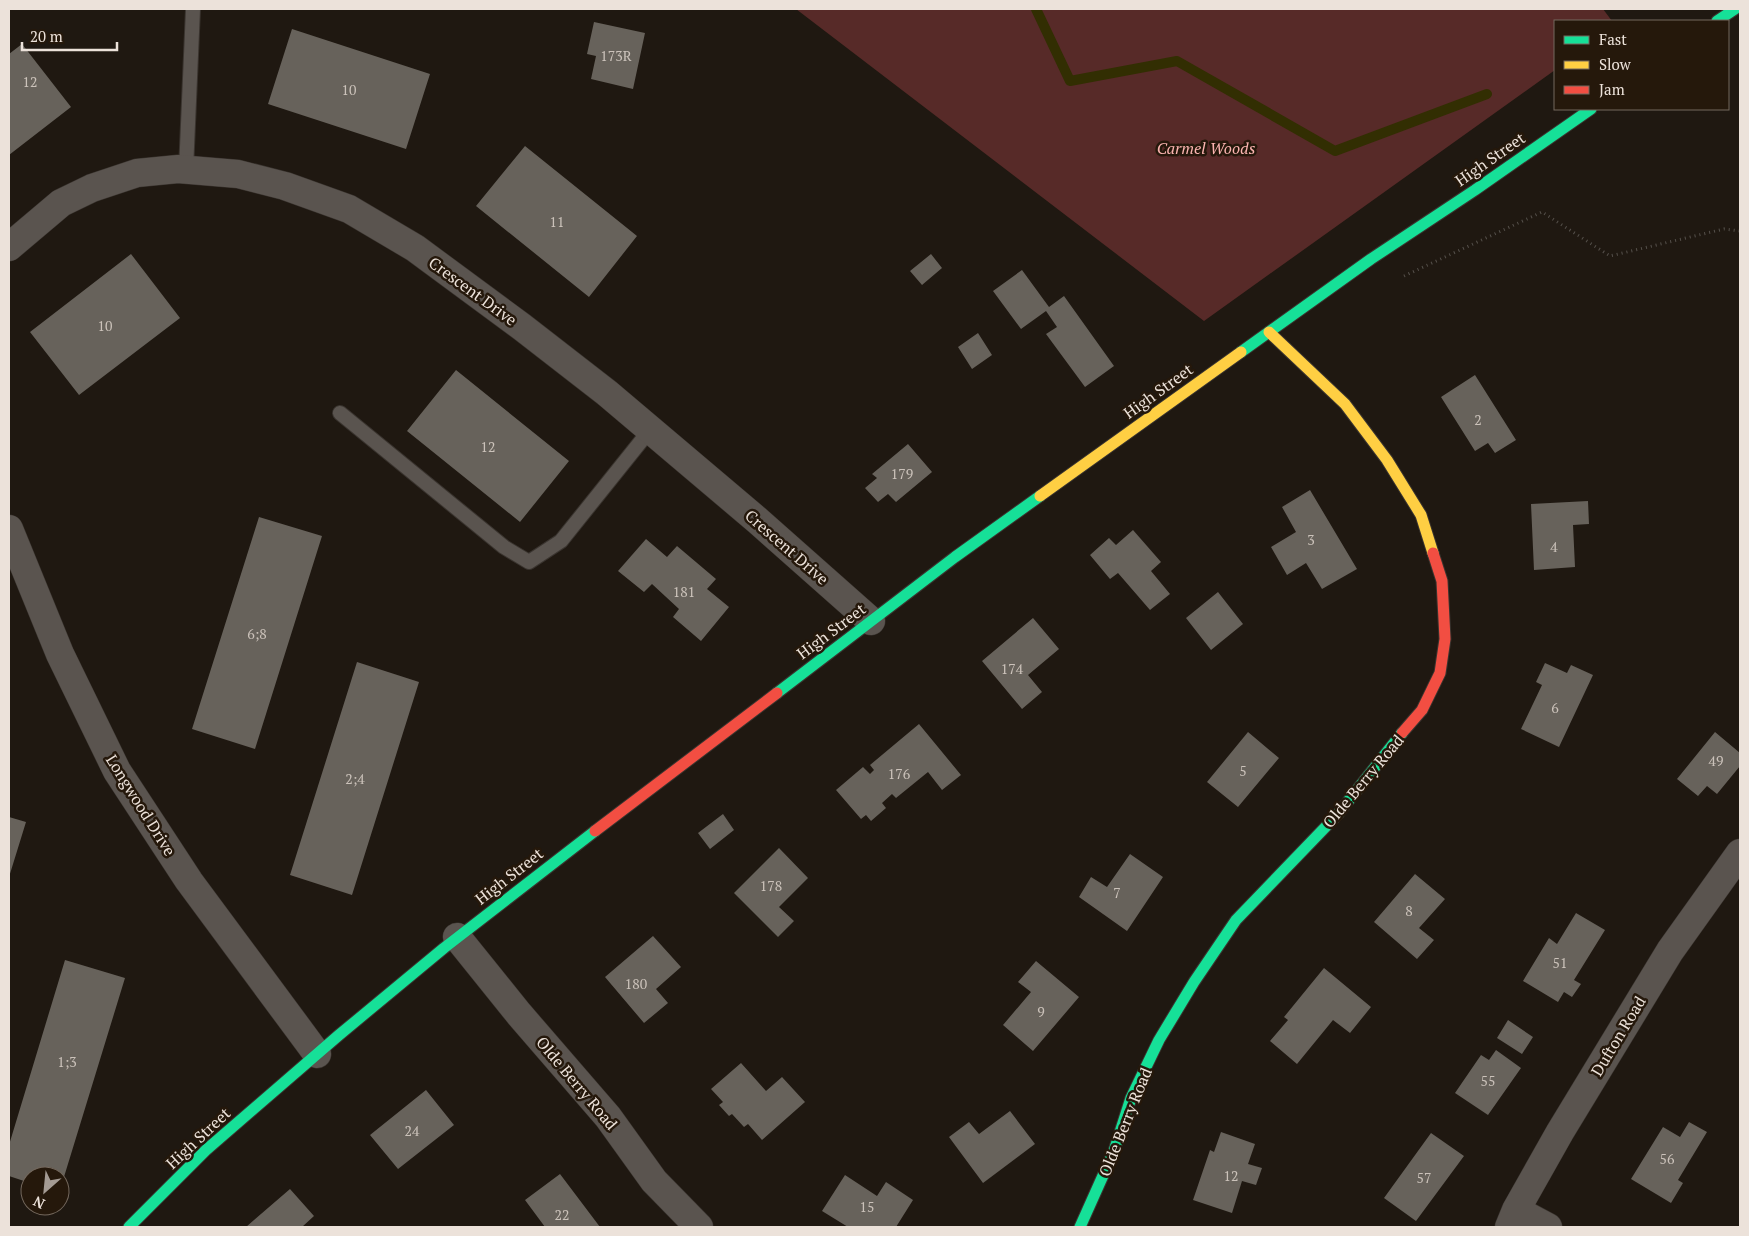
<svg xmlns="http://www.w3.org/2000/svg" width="1749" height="1236" font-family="'PT Serif',serif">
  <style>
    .green { fill: #572a28 }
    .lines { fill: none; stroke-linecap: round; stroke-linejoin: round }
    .stream { stroke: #322e02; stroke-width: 10 }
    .building { fill: #67625b }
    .lane-casing { stroke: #3a342f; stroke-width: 16 }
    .street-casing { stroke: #3a342f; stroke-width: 29 }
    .fast-casing { stroke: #3a342f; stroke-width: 13 }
    .slow-casing { stroke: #3a342f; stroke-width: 13 }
    .jam-casing { stroke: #3a342f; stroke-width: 13 }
    .path { stroke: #56514c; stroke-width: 3; stroke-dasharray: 1 4; stroke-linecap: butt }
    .lane { stroke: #5a544f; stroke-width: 14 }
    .street { stroke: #5a544f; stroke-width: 28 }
    .fast { stroke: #16e098; stroke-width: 11 }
    .slow { stroke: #ffcf43; stroke-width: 11 }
    .jam { stroke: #f24e42; stroke-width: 11 }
    .labels { text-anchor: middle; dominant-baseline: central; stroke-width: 5; stroke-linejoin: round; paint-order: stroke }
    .number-label { font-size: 14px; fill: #cbc2ba }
    .park-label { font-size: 16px; font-style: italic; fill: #fbb4b0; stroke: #25180b }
    .street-label { font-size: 16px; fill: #ece2da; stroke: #25180b }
  </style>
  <rect width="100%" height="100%" fill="#1f1811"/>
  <path class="green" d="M796,9H1603L1612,21H1555V70L1204,321Z"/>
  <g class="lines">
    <path class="stream" d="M1036,9L1070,81L1177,61L1335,151L1487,94"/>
  </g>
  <path class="building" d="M594,22L645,33L633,89L591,79L596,56L587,54Z
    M292,29L430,74L406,149L268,104Z
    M22,44L71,107L9,155V54Z
    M525,146L637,236L589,297L476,206Z
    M131,254L180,318L79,395L30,332Z
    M931,254L942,268L922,285L910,271Z
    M1022,270L1049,307L1064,296L1114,366L1085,387L1046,334L1057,327L1046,311L1021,329L993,291Z
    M978,333L992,355L972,369L958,347Z
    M456,370L569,461L520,522L407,431Z
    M1475,375L1516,440L1495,453L1488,443L1475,451L1441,397Z
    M908,444L932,472L896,502L888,494L878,502L865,488L877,478L872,474Z
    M1310,490L1357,569L1322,589L1306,563L1287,575L1271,547L1296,532L1282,507Z
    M1588,501L1589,524L1573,525L1575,567L1534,570L1531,504Z
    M259,517L322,536L255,749L192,729Z
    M1133,530L1161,562L1151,571L1170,594L1150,610L1118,573L1110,579L1090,555L1109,538L1116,545Z
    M646,539L667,557L677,546L716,579L707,589L729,607L701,641L673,617L679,609L652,584L644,592L618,571Z
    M1218,592L1243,624L1211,650L1186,618Z
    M1033,618L1059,649L1028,675L1042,692L1022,709L982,661Z
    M357,662L419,682L352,895L290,875Z
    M1545,663L1567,673L1571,665L1593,675L1559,747L1521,729L1542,685L1536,682Z
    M919,724L961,775L942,790L928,772L896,798L892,794L882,803L886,808L871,821L866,815L861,819L836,790L863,767L870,774L874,770L870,765Z
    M1248,732L1279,758L1238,807L1207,782Z
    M1715,732L1740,753V766L1717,794L1707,786L1698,796L1677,779Z
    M723,814L734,830L710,849L698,833Z
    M9,817L26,822L9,877Z
    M779,848L808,878L779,907L794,921L778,937L734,893Z
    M1130,854L1163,877L1127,931L1079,897L1091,877L1107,887Z
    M1415,874L1445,899L1419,928L1434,940L1417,959L1374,922Z
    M1576,913L1605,930L1574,980L1581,984L1572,997L1564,992L1558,1002L1523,981L1549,938L1557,944Z
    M653,936L681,967L656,989L668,1003L644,1023L605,977Z
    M65,960L125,978L60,1190V1176H30V1183L9,1176V1145Z
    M1036,961L1079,997L1033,1051L1003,1025L1031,992L1018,982Z
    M1324,968L1371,1007L1350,1033L1333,1020L1297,1064L1270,1041L1288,1020L1284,1017Z
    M1508,1020L1533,1037L1522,1054L1497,1038Z
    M1496,1050L1521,1068L1488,1115L1455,1093L1481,1055L1489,1060Z
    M741,1063L766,1091L782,1077L805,1102L762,1140L748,1124L744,1127L732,1114L729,1116L719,1105L723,1102L711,1089Z
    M426,1090L454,1125L398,1169L370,1135Z
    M1010,1111L1035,1144L983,1183L949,1137L969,1122L979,1134Z
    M1689,1122L1707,1132L1678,1180L1683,1183L1671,1203L1631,1179L1663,1127L1680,1137Z
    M1221,1132L1255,1144L1248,1164L1262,1168L1256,1185L1242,1181L1232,1213L1193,1200L1210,1150L1214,1152Z
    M1431,1133L1464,1156L1416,1221L1384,1198Z
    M560,1174L600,1227H545L525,1200Z
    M845,1175L877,1196L886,1182L913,1200L896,1227H848L822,1211Z
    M290,1189L314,1216L302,1227H246Z"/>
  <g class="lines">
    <defs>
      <path id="lane" d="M186,170L193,9
        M340,413L504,547L529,562L561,541L650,430"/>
      <path id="street" d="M9,247L61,203L92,188L137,173L178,169L238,174L285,186L349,209L415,248L522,327L607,393L757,520L871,621
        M9,529L60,654L117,771L189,881L317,1054
        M457,937L519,1014L608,1117L654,1181L699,1227
        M1516,1210L1548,1227
        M1509,1227L1516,1210L1560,1132L1670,951L1740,853"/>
      <path id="fast" d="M1717,21L1735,9
        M1241,352L1371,259L1475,190L1591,109
        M777,693L955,557L1040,496
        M129,1227L206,1150L339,1035L444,948L595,831
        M1080,1227L1114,1151L1131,1098L1159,1040L1194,982L1236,920L1338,814L1402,733"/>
      <path id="slow" d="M1269,332L1345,404L1387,460L1421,515L1433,553
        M1040,496L1241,352"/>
      <path id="jam" d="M1402,733L1422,710L1440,673L1445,639L1442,581L1433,553
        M595,831L777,693"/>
    </defs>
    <use href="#lane" class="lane-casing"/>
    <use href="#street" class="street-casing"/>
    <use href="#fast" class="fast-casing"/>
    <use href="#slow" class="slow-casing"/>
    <use href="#jam" class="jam-casing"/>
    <path class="path" d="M1404,276L1542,212L1610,256L1724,229L1740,231"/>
    <use href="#lane" class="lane"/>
    <use href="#street" class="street"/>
    <use href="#fast" class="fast"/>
    <use href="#slow" class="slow"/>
    <use href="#jam" class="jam"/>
  </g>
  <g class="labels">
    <g class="number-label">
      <text x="616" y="55">173R</text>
      <text x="30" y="81">12</text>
      <text x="349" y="89">10</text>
      <text x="557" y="221">11</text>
      <text x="105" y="325">10</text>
      <text x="1478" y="419">2</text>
      <text x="488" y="446">12</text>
      <text x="902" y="473">179</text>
      <text x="1311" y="539">3</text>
      <text x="1554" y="546">4</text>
      <text x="684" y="591">181</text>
      <text x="257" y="633">6;8</text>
      <text x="1012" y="668">174</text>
      <text x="1555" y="707">6</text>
      <text x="1716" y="760">49</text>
      <text x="1243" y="770">5</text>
      <text x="899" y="773">176</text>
      <text x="355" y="778">2;4</text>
      <text x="771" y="885">178</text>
      <text x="1117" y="892">7</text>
      <text x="1409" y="910">8</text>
      <text x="1560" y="962">51</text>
      <text x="636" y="983">180</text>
      <text x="1041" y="1011">9</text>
      <text x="67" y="1061">1;3</text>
      <text x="1488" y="1080">55</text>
      <text x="412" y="1130">24</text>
      <text x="1667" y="1158">56</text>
      <text x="1231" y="1175">12</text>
      <text x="1424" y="1177">57</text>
      <text x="867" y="1206">15</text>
      <text x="562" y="1214">22</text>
    </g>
    <g class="park-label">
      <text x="1206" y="148">Carmel Woods</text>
    </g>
    <g class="street-label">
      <text transform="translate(1490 159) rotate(-35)">High Street</text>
      <text transform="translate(473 291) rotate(36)">Crescent Drive</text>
      <text transform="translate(1158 391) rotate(-36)">High Street</text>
      <text transform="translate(787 547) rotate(41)">Crescent Drive</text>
      <text transform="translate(831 631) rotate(-37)">High Street</text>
      <text transform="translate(1363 781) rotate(-50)">Olde Berry Road</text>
      <text transform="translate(141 805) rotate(58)">Longwood Drive</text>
      <text transform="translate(509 876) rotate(-38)">High Street</text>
      <text transform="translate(1618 1036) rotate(-59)">Dufton Road</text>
      <text transform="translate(577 1083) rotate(50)">Olde Berry Road</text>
      <text transform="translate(1125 1122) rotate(-68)">Olde Berry Road</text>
      <text transform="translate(198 1138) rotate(-43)">High Street</text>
    </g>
  </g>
  <rect width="1749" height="1236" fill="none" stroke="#ece2da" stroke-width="20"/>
  <rect x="1554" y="20" width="175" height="90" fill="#25180b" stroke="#75695e"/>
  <rect x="1564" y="36" width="25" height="8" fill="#16e098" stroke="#75695e"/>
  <text x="1599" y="45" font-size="15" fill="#ece2da">Fast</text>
  <rect x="1564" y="61" width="25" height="8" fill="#ffcf43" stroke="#75695e"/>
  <text x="1599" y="70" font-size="15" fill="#ece2da">Slow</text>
  <rect x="1564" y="86" width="25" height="8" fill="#f24e42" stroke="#75695e"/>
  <text x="1599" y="95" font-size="15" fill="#ece2da">Jam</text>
  <g transform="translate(45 1191) rotate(207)"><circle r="24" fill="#25180b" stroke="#75695e"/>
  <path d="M0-4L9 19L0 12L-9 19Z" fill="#a49b94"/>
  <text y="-8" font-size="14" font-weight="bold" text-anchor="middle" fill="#ece2da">N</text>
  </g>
  <path d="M22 42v8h95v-8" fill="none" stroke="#ece2da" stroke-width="2.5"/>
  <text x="30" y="42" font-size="15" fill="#ece2da" stroke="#25180b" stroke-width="4" paint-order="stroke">20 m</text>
</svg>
